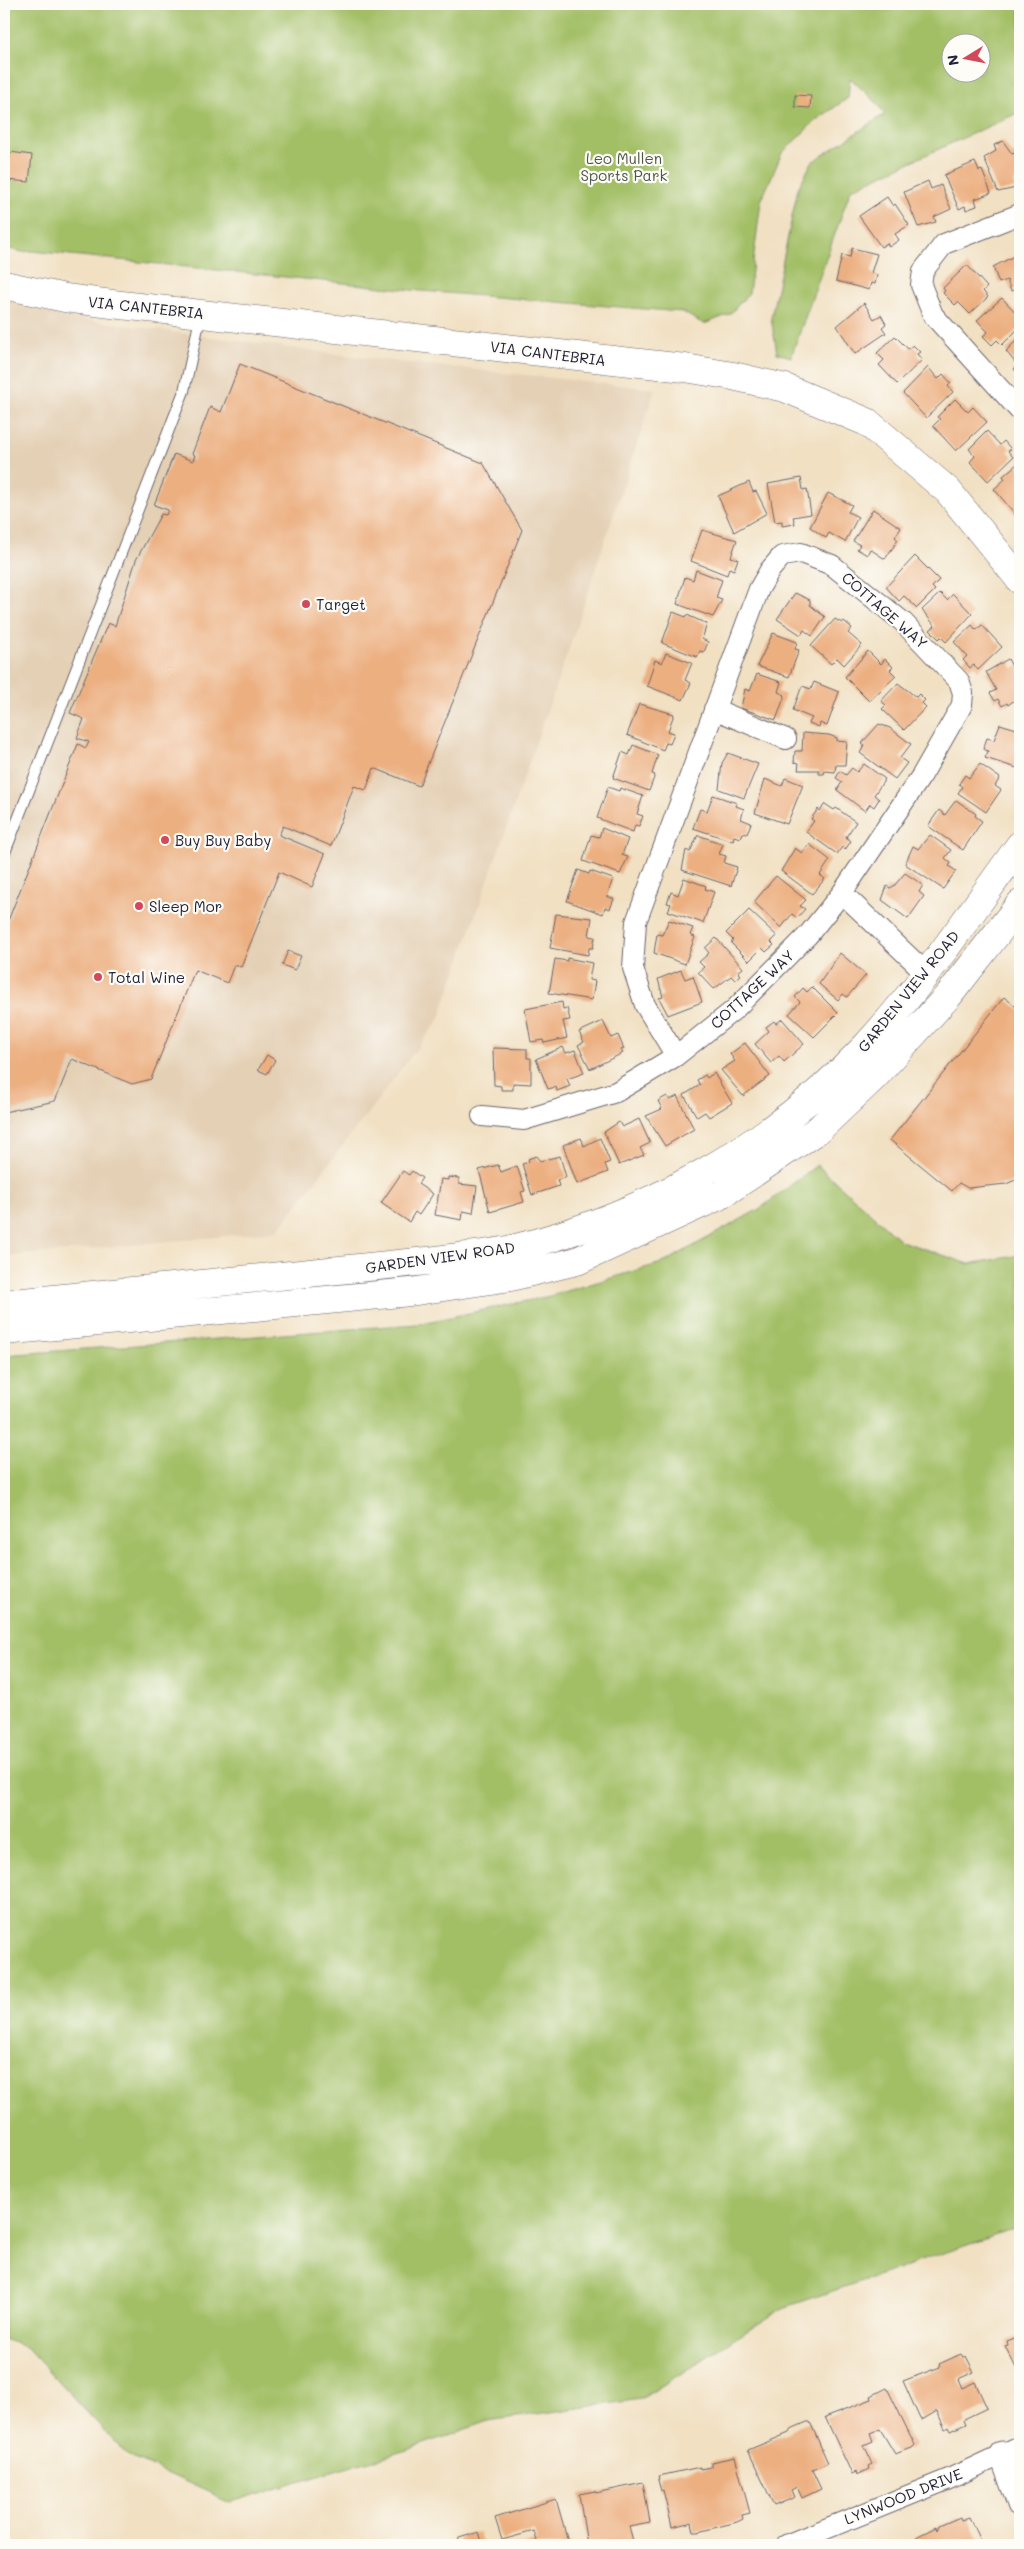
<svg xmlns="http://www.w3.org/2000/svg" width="1024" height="2549" font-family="Mali,sans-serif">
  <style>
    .built { fill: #e4d0b5 }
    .green { fill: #a3bf66; stroke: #627050; fill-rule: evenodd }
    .building { fill: #ecaf80 }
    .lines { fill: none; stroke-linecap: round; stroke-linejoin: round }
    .service-casing { stroke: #6a646a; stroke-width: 12 }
    .minor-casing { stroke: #6a646a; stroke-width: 22 }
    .tertiary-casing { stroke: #6a646a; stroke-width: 27 }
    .secondary-casing { stroke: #6a646a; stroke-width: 29 }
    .service { stroke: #fff; stroke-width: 10 }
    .minor { stroke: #fff; stroke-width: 20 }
    .tertiary { stroke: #fff; stroke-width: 25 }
    .secondary { stroke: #fff; stroke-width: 28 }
    .poi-dot { fill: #d1495b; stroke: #fdfcf7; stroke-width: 2 }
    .labels { text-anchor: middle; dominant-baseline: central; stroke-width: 4.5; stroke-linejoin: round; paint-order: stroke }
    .park-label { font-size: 15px; fill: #4f594a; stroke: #fdfcf7 }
    .street-label { font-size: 15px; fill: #22223b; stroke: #fdfcf7 }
    .poi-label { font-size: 15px; fill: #22223b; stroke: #fdfcf7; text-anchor: start }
  </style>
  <rect width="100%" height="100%" fill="#fdfcf7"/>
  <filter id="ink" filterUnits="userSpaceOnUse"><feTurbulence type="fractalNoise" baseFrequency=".02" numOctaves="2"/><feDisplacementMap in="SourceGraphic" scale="10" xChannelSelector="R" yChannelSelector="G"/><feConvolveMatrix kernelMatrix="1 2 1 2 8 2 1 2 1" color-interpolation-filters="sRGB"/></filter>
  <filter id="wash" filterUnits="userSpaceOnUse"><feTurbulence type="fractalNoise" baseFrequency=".0096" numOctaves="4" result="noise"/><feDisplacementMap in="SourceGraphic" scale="20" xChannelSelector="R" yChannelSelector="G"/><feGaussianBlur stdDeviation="1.12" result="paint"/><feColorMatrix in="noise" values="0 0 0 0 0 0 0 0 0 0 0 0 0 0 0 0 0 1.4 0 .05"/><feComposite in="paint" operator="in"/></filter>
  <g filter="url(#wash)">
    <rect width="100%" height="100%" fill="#f1e0c2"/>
    <path class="built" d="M4,298L64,317L365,358L655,389L574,634L439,1020L277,1231L4,1257Z"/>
    <path class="green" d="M4,4H1020V112L851,189L791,357L777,353L771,318L798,188L812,162L885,114L878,104L850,78L848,98L815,121L782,153L761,201L749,293L730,314L704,324L682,312L421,291L32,251L22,252L6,248L4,246ZM952,42H982V72H952Z
      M817,1165L901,1241L969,1264L1020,1255V2227L783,2308L641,2399L488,2421L407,2450L230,2502L127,2455L27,2348L4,2339V1355L417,1324L550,1296L665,1262L761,1208Z"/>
    <g id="blocks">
      <path class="building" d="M795,95L811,96L810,108L795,107Z
        M1003,141L1012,154L1020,151V180L1014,182L1016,188L998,192L984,158L996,151L994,145Z
        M10,152L32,155L29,182L7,180Z
        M975,162L979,171L982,170L991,193L975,199L977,206L966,210L965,206L959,209L944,175Z
        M928,181L931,189L941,185L951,209L934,217L936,222L918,227L904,192Z
        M887,197L893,206L895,204L909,225L895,234L899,240L889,247L887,243L881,247L859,216Z
        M852,248L877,254L871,273L877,275L875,284L871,283L869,290L836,281L842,255L850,257Z
        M1020,253V287L1011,291L1007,280L999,283L993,267Z
        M967,265L987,287L983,291L988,297L970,314L958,302L955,305L943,293L945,291L943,288Z
        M1002,298L1020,317V327L1002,345L997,340L992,345L983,336L988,332L977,320Z
        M864,303L874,319L881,315L886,324L882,327L886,333L855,354L837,326Z
        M895,336L908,349L913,345L920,352L917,354L922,360L897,384L879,365L884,360L877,353Z
        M1020,337V376L1014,369L1017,365L1006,351Z
        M240,364L483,463L522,530L419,786L374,768L366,790L354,786L331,846L283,826L279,835L325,854L312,887L279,872L241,967L234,965L227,983L195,970L151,1079L132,1084L72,1059L55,1101L4,1112V931L78,744L86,748L89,742L77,738L84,719L70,713L108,623L115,626L136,560L161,514L166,515L168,510L154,505L174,454L193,461L195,455L192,454L210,407L221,412Z
        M928,367L938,379L943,374L951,383L948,386L953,392L926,418L903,393Z
        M955,399L968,412L973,407L987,422L956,451L933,426L940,419L937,417Z
        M987,431L1000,445L1004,441L1011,449L1008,451L1013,457L988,481L970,462L975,456L969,449Z
        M1017,464L1020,467V511L1016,515L994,489L1005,479L1003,476Z
        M801,478L803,490L807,489L811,514L793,517L795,524L782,526V521L775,522L768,484Z
        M749,482L753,492L756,491L767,513L734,532L718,496Z
        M828,493L852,505L848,512L858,517L845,542L829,533L826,538L810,527Z
        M873,509L901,528L895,537L898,540L885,559L870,549L867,555L857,549L860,545L853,541Z
        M702,530L737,540L731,557L738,559L734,570L729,568L727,575L691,561Z
        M915,556L939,580L932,587L935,590L917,608L904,596L899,601L886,587Z
        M696,570L722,580L716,598L722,600L713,617L677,604L685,577L693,580Z
        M795,593L810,600V605L825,617L812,636L804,630L801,635L777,619Z
        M940,593L947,600L953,594L972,614L946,642L941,637L939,639L930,630L935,626L922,610Z
        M673,612L686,617L687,615L707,624L702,639L708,642L704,652L700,651L697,657L662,643Z
        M835,619L842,623L844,621L852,628L848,633L862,645L844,665L837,658L831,664L811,646Z
        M972,625L976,630L982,625L1002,647L978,670L974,665L970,668L963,660L967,656L954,642Z
        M773,633L797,642L795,649L799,650L789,677L757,666Z
        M868,651L881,664L885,659L893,667L890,670L896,676L869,701L845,677Z
        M666,653L692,663L685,680L691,683L683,700L647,686L655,660L662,663Z
        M1008,659L1013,668L1020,666V696L1008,705L1007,703L1002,706L998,699L995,701L990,693L996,690L986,672Z
        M757,674L781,682L778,692L785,695L776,720L741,708L745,689L750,691Z
        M814,682L839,692L827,726L820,723L819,727L809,723L812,718L793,710L802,686L811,689Z
        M898,683L916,697L919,694L925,700L922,703L926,707L904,730L882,709L886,705L881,701Z
        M639,704L674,714L668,731L674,733L670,744L666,743L663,750L627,735Z
        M879,724L890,728L911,744L900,758L907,763L895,779L860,753L865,745L862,743Z
        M1000,724L1020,730V769L985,758L988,751L983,749L987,738L994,740Z
        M803,733L829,735L837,738V741L847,742L845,765H836L835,772L825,771L824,774H819V770H798L799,763L794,762L795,751H802Z
        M633,745L658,755L652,774L655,775L649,791L613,778L622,752L629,755Z
        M728,753L758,764L744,798L719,789L722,763Z
        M864,764L885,779L874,795L879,799L874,807L870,804L865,811L837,790L842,782L836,778L840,771L846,775L852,768L857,772Z
        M980,764L1000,778L995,786L1001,790L986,812L958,793L962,787L959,784L965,775L969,778Z
        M785,778L803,785L787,824L755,813L765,779L782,786Z
        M608,787L619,791L620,788L643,796L637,814L643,816L639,826L635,825L633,832L597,818Z
        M713,795L737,803L736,806L744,809L741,819L751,823L747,834L743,833L741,838L734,836L733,841L693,828L700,809L707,811Z
        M956,800L976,814L975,816L982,821L963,850L928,826L939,810L945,815Z
        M825,804L834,810L836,808L856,822L846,837L851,841L845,850L842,847L837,854L806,832L814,821L811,819L818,809L820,811Z
        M602,828L628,839L622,855L628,857L620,874L583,861L591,835L599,837Z
        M698,835L723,844L719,854L726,856L724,863L737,867L731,886L682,870L686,850L690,852Z
        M930,835L951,850L945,858L951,863L949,866L956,871L943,889L905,864L913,846L918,849Z
        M809,844L830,860L820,875L825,879L812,894L781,871L795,848L802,853Z
        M578,870L589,874L590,871L613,879L607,896L614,899L610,909L605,907L603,914L567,901Z
        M905,873L923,885L919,892L924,896L908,919L882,900L887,886L890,888L894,886Z
        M776,876L806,900L800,906L805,909L797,918L792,914L781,928L754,902Z
        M684,878L706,886L705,889L714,892L703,923L668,911L671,904L667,903L671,892L678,895Z
        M749,910L777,936L771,942L774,945L766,952L762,948L749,961L731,943L733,940L726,933Z
        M556,914L592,918L589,936L595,937L593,948H589L588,955L550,948Z
        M669,920L693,928L690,935L695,937L685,964L654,953L657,934L662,935Z
        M716,938L743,968L738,972L741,975L735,980L731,976L714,989L698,972L704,967L699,962L709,953L705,948Z
        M288,951L301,956L295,970L282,965Z
        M840,953L866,975L847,997L843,994L838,1000L819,984Z
        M567,958L592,963L589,980L595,981L592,1000L549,993L555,959L567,961Z
        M681,970L685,979L693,976L702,1002L668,1015L659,998L663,997L658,979Z
        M812,987L838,1013L814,1037L789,1014L800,1002L795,997L803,988L807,992Z
        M1004,997L1020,1010V1178L1006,1184L968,1188L959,1183L952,1191L890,1140Z
        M562,1002L563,1009L567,1008L570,1020L563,1021L567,1038L544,1043L543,1040L531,1042L525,1009Z
        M782,1019L804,1044L784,1062L779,1056L771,1063L755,1044L769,1031L766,1027L774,1021L776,1024Z
        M603,1021L611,1038L618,1035L624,1049L621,1050L623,1053L590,1069L578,1045L584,1042L579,1032Z
        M745,1043L770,1076L743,1096L721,1070L735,1061L730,1054Z
        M563,1047L566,1053L575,1050L584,1073L567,1079L570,1086L557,1091L556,1087L548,1089L536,1059Z
        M493,1048L527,1049V1058H531V1084L513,1083V1090H501V1086L494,1085Z
        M267,1055L275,1060L267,1074L258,1070Z
        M714,1073L732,1103L709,1117L705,1112L697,1117L684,1095L700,1085L697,1080L705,1075L707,1078Z
        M667,1096L670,1100L677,1096L694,1129L665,1146L646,1116L662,1109L658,1101Z
        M639,1119L650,1143L640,1148L644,1155L619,1165L604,1132L619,1122L622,1127Z
        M581,1138L584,1146L600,1138L610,1162L605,1164L608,1172L577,1184L563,1145Z
        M536,1156L540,1161L560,1156L566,1177L557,1180L559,1186L532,1195L522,1164L529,1162L528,1159Z
        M498,1165L501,1172L517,1166L525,1191L521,1192L524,1202L490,1212L479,1170Z
        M403,1171L409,1175L412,1171L422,1178L418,1184L433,1194L419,1215L415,1212L409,1222L381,1203Z
        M448,1177L459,1178V1184L477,1186L473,1213L463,1211L462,1220L435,1215L441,1179L448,1180Z
        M1020,2336V2376L1005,2346L1008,2345L1007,2341Z
        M961,2354L963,2357L966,2356L974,2372L958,2379L962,2388L975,2382L987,2408L964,2419L966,2424L950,2431L948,2427L945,2429L937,2411L922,2420L920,2419L903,2381L940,2367L939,2364Z
        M887,2388L915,2445L912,2448L895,2454L880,2429L870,2433L873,2441L864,2445L873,2464L869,2466L870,2469L857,2475L856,2472L852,2474L825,2417L872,2399L871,2396Z
        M807,2422H810L828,2463L812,2470L821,2489L802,2498L797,2487L791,2490L794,2497L791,2499L774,2506L748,2450L789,2433L791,2429Z
        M735,2457L750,2513L742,2515L743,2519L737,2522L698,2532H694L692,2522L672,2527L663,2490L661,2491L658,2480L660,2479L659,2476L700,2467V2469L711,2467V2462Z
        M643,2483L650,2522L629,2526L633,2541L609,2545H587L579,2494L595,2491L596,2493Z
        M556,2499L568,2541L567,2545H524L537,2541L534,2531L502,2540L495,2518Z
        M960,2517L961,2520L969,2517L982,2545H919L916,2537L936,2527L937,2530L939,2526Z
        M479,2532L483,2545H449L458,2542L459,2538Z"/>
    </g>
  </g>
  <g filter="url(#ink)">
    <use href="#blocks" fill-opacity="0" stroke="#6a646a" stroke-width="1"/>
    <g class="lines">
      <defs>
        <path id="service" d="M4,855L184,391L201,314"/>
        <path id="minor" d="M1020,214L944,244L923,271L921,285L933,315L1020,411
          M714,709L786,739
          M842,893L926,973
          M482,1116L524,1120L616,1092L676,1056L735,1009L808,935L842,893L922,775L962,705L963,693L959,681L903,622L832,565L801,553L782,556L770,570L759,589L636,922L633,968L645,1005L676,1056
          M786,2545L949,2479L1020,2446"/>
        <path id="tertiary" d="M1002,2454L1020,2504"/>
        <path id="secondary" d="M4,285L65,298L112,304L685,368L733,376L785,388L867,422L948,491L1020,580
          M4,1304L437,1260C460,1256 485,1255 508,1250C641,1218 773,1146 867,1045C923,984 971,912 1020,845
          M4,1331L410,1292L511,1277L577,1261L721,1195L819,1129L875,1076L949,995L1020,904"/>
      </defs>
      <use href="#service" class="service-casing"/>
      <use href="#minor" class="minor-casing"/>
      <use href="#tertiary" class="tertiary-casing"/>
      <use href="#secondary" class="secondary-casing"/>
      <use href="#service" class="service"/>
      <use href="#minor" class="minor"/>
      <use href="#tertiary" class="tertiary"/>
      <use href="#secondary" class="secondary"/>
    </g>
  </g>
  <g class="poi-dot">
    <circle cx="306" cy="604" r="5"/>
    <circle cx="165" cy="840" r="5"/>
    <circle cx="139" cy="906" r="5"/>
    <circle cx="98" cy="977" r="5"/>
  </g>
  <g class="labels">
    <g class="park-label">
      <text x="624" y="158">Leo Mullen<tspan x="624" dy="17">Sports Park</tspan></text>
    </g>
    <g class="street-label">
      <text transform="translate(146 307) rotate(6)">VIA CANTEBRIA</text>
      <text transform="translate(548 353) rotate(7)">VIA CANTEBRIA</text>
      <text transform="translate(885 610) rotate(41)">COTTAGE WAY</text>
      <text transform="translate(752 989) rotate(-43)">COTTAGE WAY</text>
      <text transform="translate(908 991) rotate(-51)">GARDEN VIEW ROAD</text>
      <text transform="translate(440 1257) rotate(-8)">GARDEN VIEW ROAD</text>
      <text transform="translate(903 2496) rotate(-22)">LYNWOOD DRIVE</text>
    </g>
    <g class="poi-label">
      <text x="316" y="604">Target</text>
      <text x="175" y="840">Buy Buy Baby</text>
      <text x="149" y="906">Sleep Mor</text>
      <text x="108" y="977">Total Wine</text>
    </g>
  </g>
  <rect width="1024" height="2549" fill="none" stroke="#fdfcf7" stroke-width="20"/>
  <g transform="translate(966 58) rotate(260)"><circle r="24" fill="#fdfcf7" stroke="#a5a5ac"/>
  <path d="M0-4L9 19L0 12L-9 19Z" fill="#d1495b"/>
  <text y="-8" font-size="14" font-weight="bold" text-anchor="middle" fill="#22223b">N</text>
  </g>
</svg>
